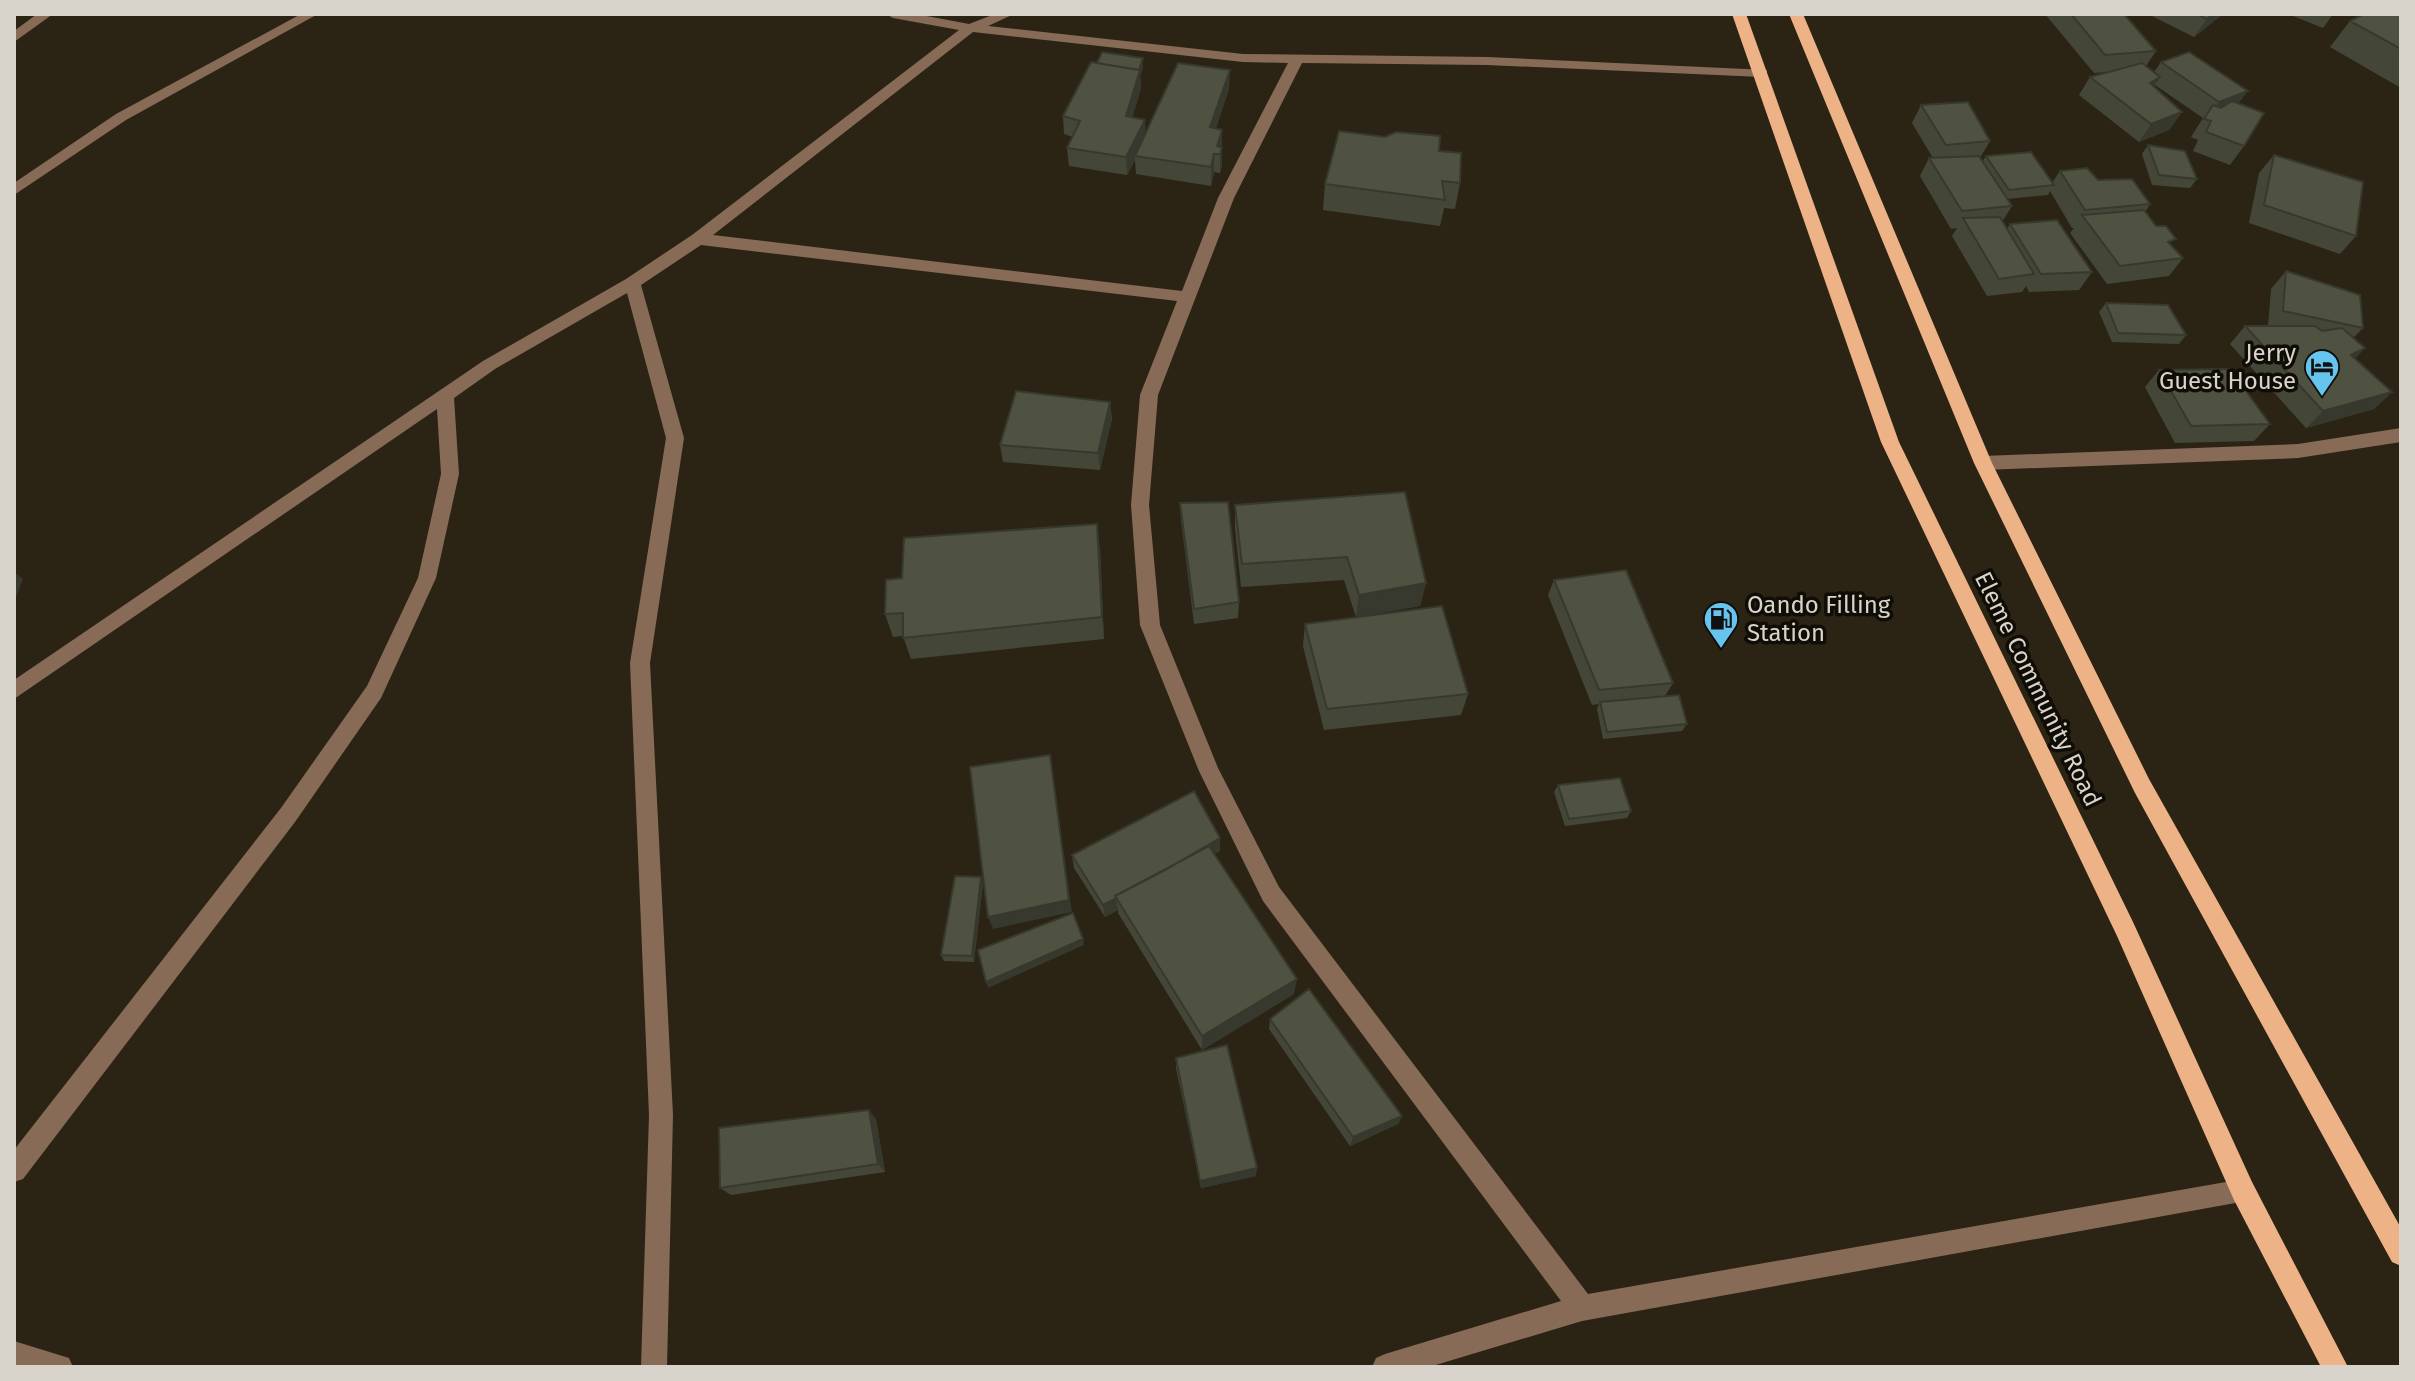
<svg xmlns="http://www.w3.org/2000/svg" width="2415" height="1381" font-family="'Fira Sans',sans-serif">
  <style>
    .lines { fill: none; stroke-linecap: round; stroke-linejoin: round }
    .minor { fill: #886b57; fill-rule: evenodd }
    .major { fill: #edb286; fill-rule: evenodd }
    .wall { fill: #444738 }
    .shaded-wall { fill: #37392e }
    .building { fill: #4f5241; stroke: #37392e; stroke-width: 2 }
    .labels { text-anchor: middle; dominant-baseline: central; stroke-width: 7; stroke-linejoin: round; paint-order: stroke }
    .poi-label { font-size: 24px; fill: #d9d4cb; stroke: #100d07; text-anchor: end }
    .street-label { font-size: 24px; fill: #d9d4cb; stroke: #100d07 }
  </style>
  <rect width="100%" height="100%" fill="#2b2415"/>
  <g class="lines">
    <path class="minor" d="M37,14H53L14,42V31Z
      M301,14H318L126,120L14,195V183L116,114Z
      M886,14H916L969,24L995,14H1014L988,26L1243,54L1487,57L1767,70V76L1762,77L1487,65L1302,63L1234,198L1158,395L1149,505L1160,625L1218,768L1279,887L1588,1294L2243,1179L2252,1182L2255,1191L2252,1200L1582,1321L1429,1367H1372L1376,1358L1385,1354L1561,1301L1263,901L1199,771L1140,625L1131,505L1140,395L1177,301L701,245L641,285L684,438L650,663L673,1115L667,1367H641L649,1115L630,663L666,438L627,293L495,369L454,398L459,474L436,578L381,698L295,822L23,1179L14,1182V1150L281,808L367,686L418,578L441,474L437,409L14,699V680L483,361L626,279L692,235L959,30L893,18ZM973,32L1243,62L1288,63L1218,198L1182,291L713,235Z
      M2401,428V442L2298,458L1983,470L1974,463L1983,456L2298,444Z
      M14,1341L69,1358L73,1367H14Z"/>
    <path class="major" d="M1732,14H1746L1899,442L2133,922L2252,1182L2348,1367H2321L2234,1200L2117,936L1881,442Z
      M1789,14H1803L1992,463L2149,779L2401,1228V1266L2392,1262L2135,793L1974,463Z"/>
  </g>
  <path class="wall" d="M2045,14H2124L2156,51L2146,66L2154,72L2161,62L2239,104L2244,146L2230,165L2193,151L2198,140L2191,137L2203,118L2155,85L2154,87L2182,112L2169,130L2139,142L2079,95L2090,77L2107,72L2094,73Z
    M2148,14H2223L2194,37Z
    M2288,14H2333L2323,28Z
    M2401,14V88L2330,47L2350,21Z
    M1143,68L1140,76L1141,88L1132,118L1146,133L1229,89L1216,128L1222,130V166L1220,173L1214,172L1211,186L1136,174L1135,160L1127,175L1069,166L1067,148L1073,137L1064,134L1063,116Z
    M1921,105L1990,141L1980,158L1982,162L1986,156L2052,183L2060,171L2098,180L2150,204L2145,212L2171,245L2183,258L2169,276L2107,284L2070,233L2074,228H2072L2050,191L2048,195L2007,199L2012,206L2002,222L2007,229L2010,224L2092,272L2079,290L2029,292L2026,286L2022,292L1987,296L1952,236L1957,228L1951,229L1920,176L1929,158H1933L1912,123Z
    M2148,145L2197,179L2190,188L2152,185L2142,154Z
    M1439,151L1460,183L1455,209L1444,208L1440,226L1323,210L1325,184Z
    M2274,155L2356,236L2340,254L2249,223L2259,173Z
    M2286,271L2363,328L2353,338L2365,348L2355,358L2392,392L2374,409L2306,428L2230,344L2245,326H2268L2271,289Z
    M2106,303L2186,335L2179,344L2112,342L2099,312Z
    M2159,370L2270,424L2254,441L2175,443L2145,387Z
    M1110,402L1112,419L1100,470L1003,462L1000,445Z
    M1180,503L1239,602L1238,618L1194,624L1181,520Z
    M1235,505L1426,583L1420,606L1356,617L1344,580L1241,587L1235,529Z
    M1100,548L1104,639L911,659L903,636L893,637L885,614L902,578Z
    M1554,580L1673,683L1665,696L1687,724L1682,731L1603,739L1597,709L1599,704L1592,705L1548,595Z
    M1305,624L1468,694L1461,715L1324,730L1303,646Z
    M1558,785L1631,811L1627,818L1565,826L1554,792Z
    M1220,838V851L1214,854L1294,994L1202,1050L1118,913V910L1105,917L1074,868L1072,855Z
    M983,883L974,962L944,961L941,955Z
    M1270,1019L1402,1116L1398,1124L1350,1146L1269,1029Z
    M1176,1058L1256,1176L1201,1188L1176,1068Z
    M876,1119L885,1172L731,1195L720,1188Z"/>
  <path class="shaded-wall" d="M2213,14H2223L2194,37L2207,19Z
    M1143,58V68L1140,76L1141,88L1127,135L1126,116L1137,76Z
    M1230,70L1229,89L1210,145V127Z
    M2160,77L2148,96L2150,83Z
    M2248,91L2234,109L2206,120L2219,102Z
    M2182,112L2169,130L2139,142L2151,124Z
    M1145,120L1146,139L1135,156V160L1127,175L1126,157Z
    M1222,130V166L1220,173V154L1217,146Z
    M1214,154V172L1211,186V167Z
    M2365,348L2348,366L2351,355Z
    M2392,392L2374,409L2306,428L2323,411Z
    M1110,402L1112,419L1100,470L1098,453Z
    M1097,524L1100,548L1104,639L1102,617Z
    M14,572L23,579L14,602Z
    M1426,583L1420,606L1356,617L1359,595Z
    M1050,755L1072,912L993,929L988,917Z
    M1220,838V851L1123,907L1117,898Z
    M981,877L983,883L974,962L972,956Z
    M1116,898L1118,910L1105,917L1103,905Z
    M1083,939L1084,945L988,988L986,982Z
    M1297,979L1294,994L1202,1050V1036Z
    M869,1110L876,1119L885,1172L878,1164Z
    M1402,1116L1398,1124L1350,1146L1353,1137Z
    M1257,1168L1256,1176L1201,1188L1200,1181Z"/>
  <path class="building" d="M2071,14H2124L2156,51L2105,55Z
    M2196,14H2213L2207,19Z
    M2364,14H2401V49L2350,21Z
    M1102,52L1143,58L1139,70L1097,63Z
    M2189,52L2248,91L2219,102L2161,62Z
    M1091,62L1140,70L1126,116L1145,120L1126,157L1067,148L1080,121L1063,116Z
    M1178,63L1230,70L1210,127L1222,130L1217,146L1222,148L1220,154H1214L1211,167L1135,156Z
    M2142,63L2160,77L2150,83L2182,112L2151,124L2090,77Z
    M2232,101L2264,113L2244,146L2206,132L2211,121L2204,119L2213,105L2221,108Z
    M1968,102L1990,141L1946,145L1921,105Z
    M1339,131L1385,137L1396,132L1440,136L1439,151L1461,153L1460,183L1442,181L1445,200L1325,184Z
    M2148,145L2185,151L2197,179L2159,175Z
    M2031,152L2054,185L2009,190L1986,156Z
    M2274,155L2363,182L2356,236L2264,205Z
    M1979,156L2012,206L1962,211L1929,158Z
    M2087,168L2098,180L2132,179L2150,204L2085,210L2060,171Z
    M2144,210L2156,226H2166L2176,239L2168,242L2183,258L2120,266L2082,215Z
    M2000,217L2034,274L1999,279L1963,218Z
    M2057,220L2092,272L2041,274L2010,224Z
    M2286,271L2360,295L2363,328L2283,311Z
    M2106,303L2168,305L2186,335L2118,333Z
    M2245,326H2315L2322,331L2342,328L2365,348L2351,355L2392,392L2323,411Z
    M2230,369L2270,424L2191,426L2159,370Z
    M1016,391L1110,402L1098,453L1000,445Z
    M1405,492L1426,583L1359,595L1347,557L1242,564L1235,505Z
    M1228,502L1239,602L1194,609L1180,503Z
    M1097,524L1102,617L903,638V613L885,614L886,580L902,578L904,538Z
    M1626,570L1673,683L1599,690L1554,580Z
    M1442,606L1468,694L1327,709L1305,624Z
    M1679,695L1687,724L1607,732L1600,702Z
    M1050,755L1069,900L988,917L970,767Z
    M1620,778L1631,811L1569,819L1558,785Z
    M1194,791L1220,838L1165,870L1115,896L1117,898L1103,905L1072,855Z
    M1209,846L1297,979L1202,1036L1115,896Z
    M955,876L981,877L972,956L941,955Z
    M1073,913L1083,939L986,982L978,950Z
    M1309,989L1402,1116L1353,1137L1270,1019Z
    M1227,1045L1257,1168L1200,1181L1176,1058Z
    M869,1110L878,1164L720,1188L719,1128Z"/>
  <defs>
    <symbol id="hotel-pin" viewBox="-11 -11 22 30"><path d="M0 17L-7.5 6A9.5 9.5 0 1 1 7.5 6Z" fill="#65c5ee" stroke="#100d07"/><path d="M-6-4.5h1.5V1H6V5H4.5V3h-9V5H-6ZM-4 0a1.8 1.8 0 1 1 3.6 0ZM.5 0V-2.5h3Q6-2.5 6 0Z" fill="#111"/></symbol>
    <symbol id="fuel-pin" viewBox="-11 -11 22 30"><path d="M0 17L-7.5 6A9.5 9.5 0 1 1 7.5 6Z" fill="#65c5ee" stroke="#100d07"/><path d="M-5.5-6h7V0h2V4h1.3V-2.5L3-4.5l.8-.8L6-3V5H2.5V1h-1V6h-7ZM-4.2-4.7v3.2H.2V-4.7Z" fill="#111"/></symbol>
  </defs>
  <g fill-rule="evenodd">
    <use href="#hotel-pin" x="2302" y="347" width="40" height="54"/>
    <use href="#fuel-pin" x="1701" y="599" width="40" height="54"/>
  </g>
  <g class="labels">
    <g class="poi-label">
      <text x="2296" y="353">Jerry<tspan x="2296" dy="28">Guest House</tspan></text>
      <text x="1747" y="605" text-anchor="start">Oando Filling<tspan x="1747" dy="28">Station</tspan></text>
    </g>
    <g class="street-label">
      <text transform="translate(2038 689) rotate(64)">Eleme Community Road</text>
    </g>
  </g>
  <rect width="2415" height="1381" fill="none" stroke="#d9d4cb" stroke-width="32"/>
</svg>
